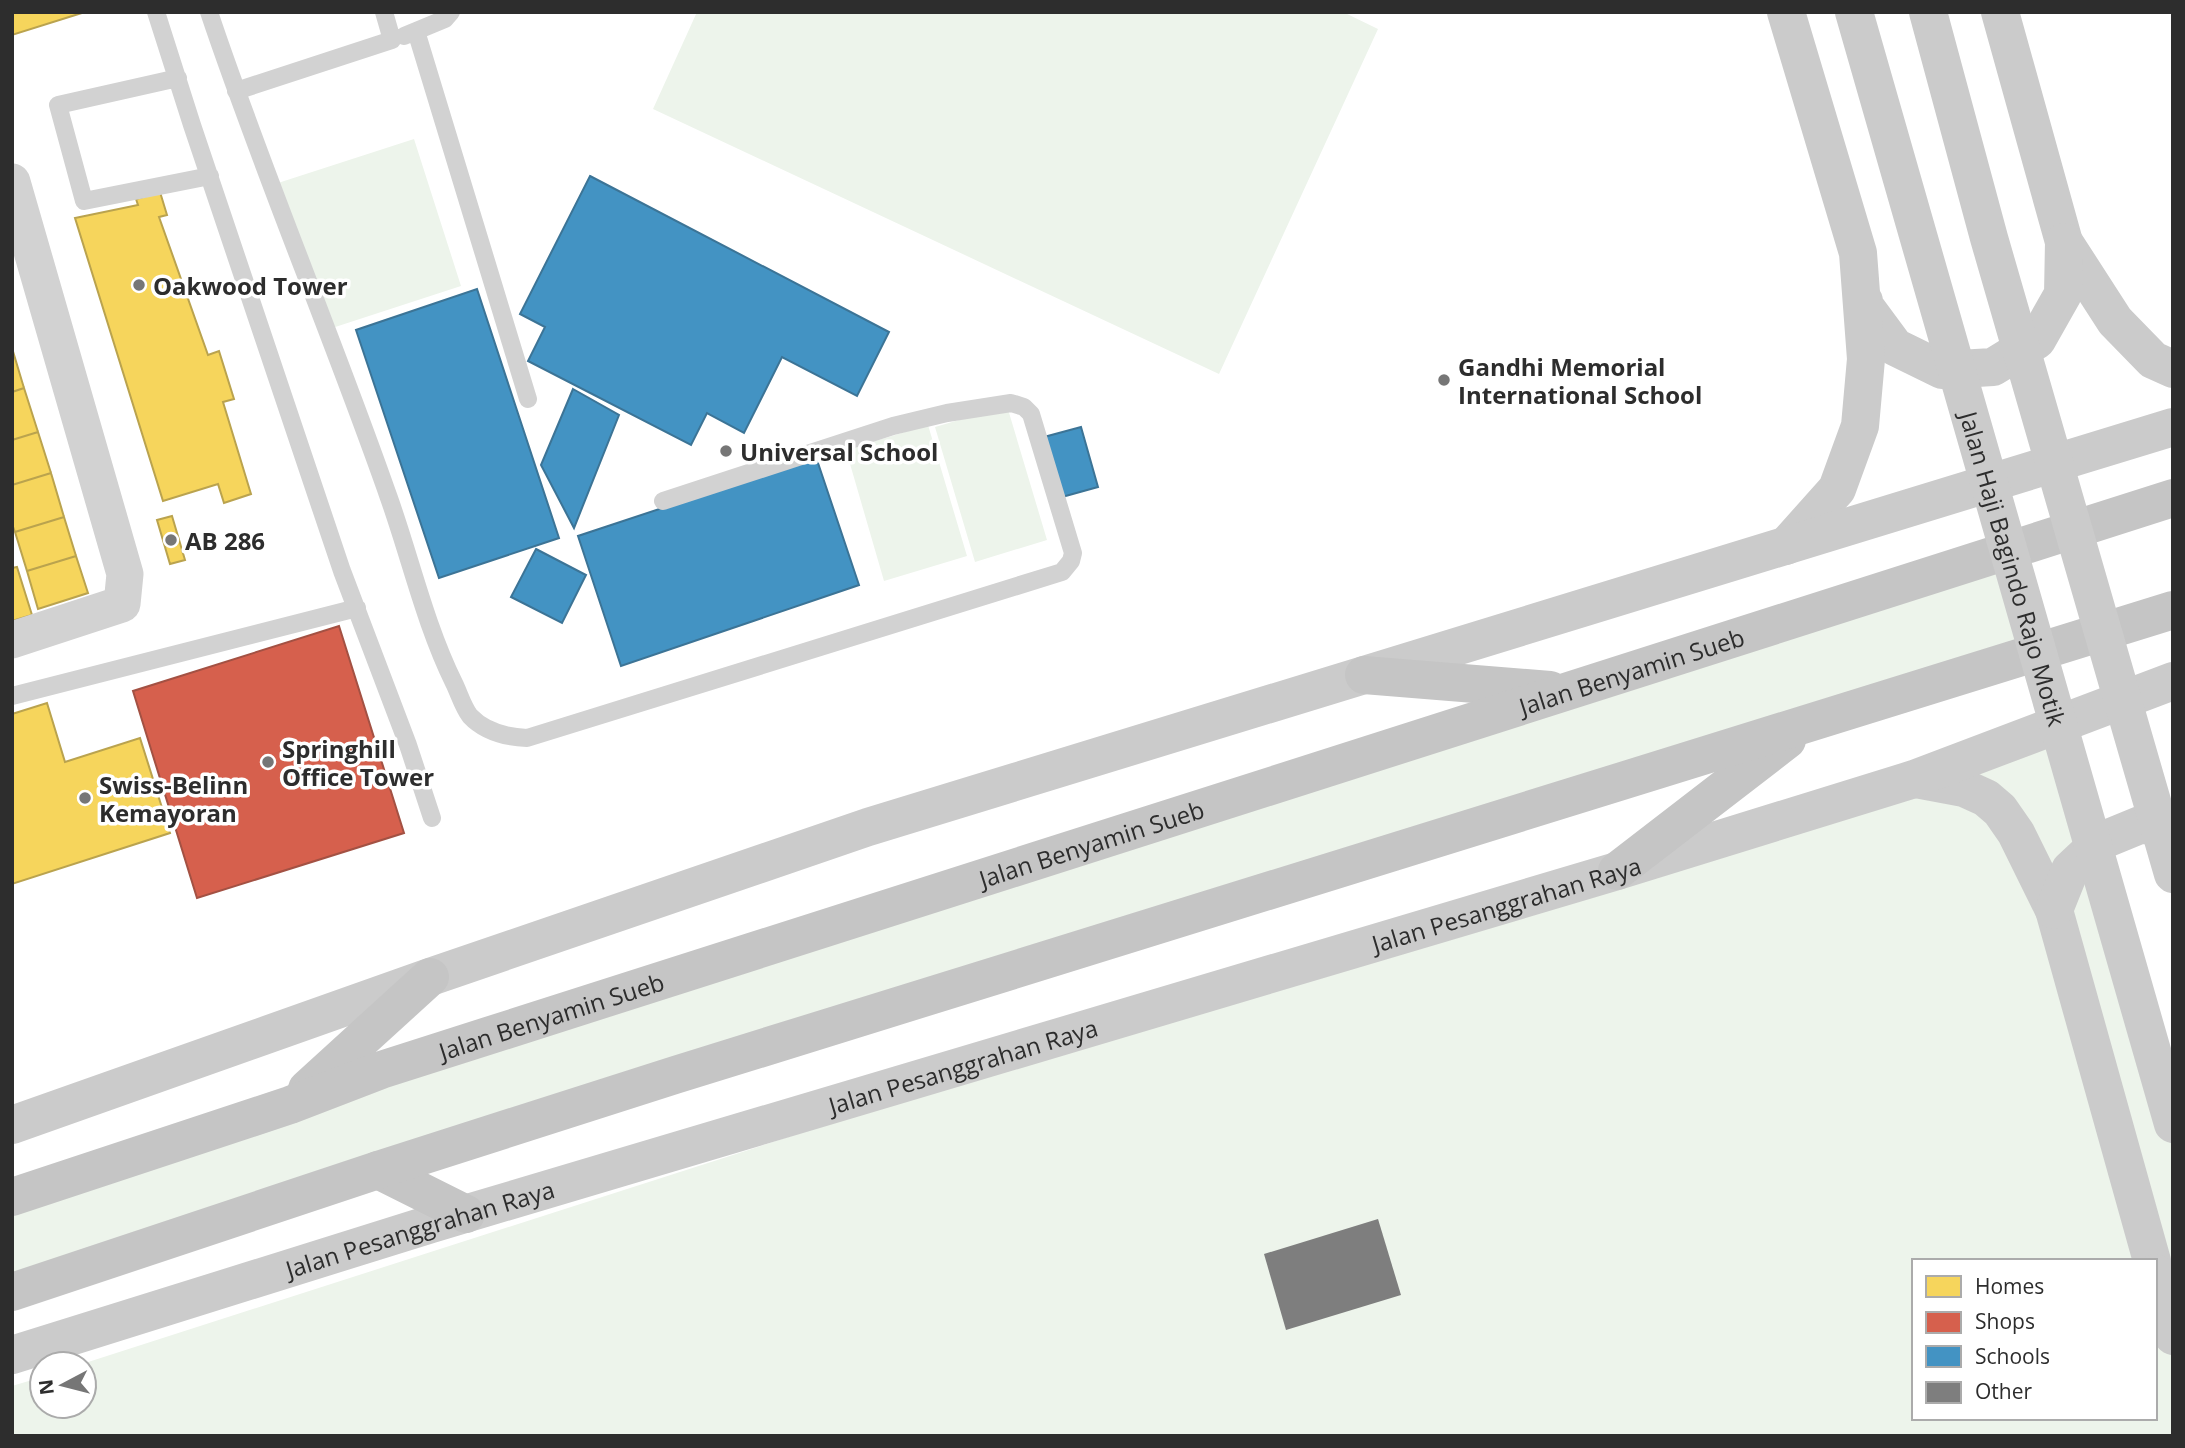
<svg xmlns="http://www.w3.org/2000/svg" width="2185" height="1448" font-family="'Open Sans',sans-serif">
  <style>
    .green { fill: #edf4eb }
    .homes { fill: #f6d55c; stroke: #baa34e; stroke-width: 2 }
    .shops { fill: #d6604d; stroke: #a35143; stroke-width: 2 }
    .schools { fill: #4393c3; stroke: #3c7496; stroke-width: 2 }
    .building { fill: #7e7e7e }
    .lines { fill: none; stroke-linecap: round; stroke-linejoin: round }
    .lane { stroke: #d2d2d2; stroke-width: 18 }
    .street { stroke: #d2d2d2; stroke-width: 37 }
    .secondary { stroke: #cbcbcb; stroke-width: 38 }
    .primary { stroke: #c5c5c5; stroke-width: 38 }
    .secondary-bridge { stroke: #cbcbcb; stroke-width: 38 }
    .poi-dot { fill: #767676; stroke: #fff; stroke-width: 2.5 }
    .labels { text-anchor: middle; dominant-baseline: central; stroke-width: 7; stroke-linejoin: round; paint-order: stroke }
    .poi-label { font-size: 24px; font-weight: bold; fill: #2d2d2d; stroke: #fff; text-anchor: start }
    .street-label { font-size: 24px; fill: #2d2d2d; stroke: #fff }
  </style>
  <rect width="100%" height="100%" fill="#fff"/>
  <path class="green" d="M697,12H1343L1378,29L1219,374L653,109Z
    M414,139L461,286L326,330L278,183Z
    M1007,406L1047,540L975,562L935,427Z
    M928,425L967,556L884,581L846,450Z
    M2009,552L2038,654L12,1293V1197Z
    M2058,723L2173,1124V1336L2149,1261H1914V1418H2155V1283L2173,1347V1436H12V1386L42,1377V1406H84V1364H82L1617,871Z"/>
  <path class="homes" d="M12,12H85L12,35Z
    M160,192L167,215L159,217L208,355L219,351L234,399L223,402L251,494L224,503L218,484L163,501L75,218L138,205L136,199Z
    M12,348L24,388L12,392Z
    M24,388L38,432L12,440V392Z
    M38,432L51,473L12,485V440Z
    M51,473L64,517L15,532L12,524V485Z
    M172,516L185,560L170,564L157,520Z
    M64,517L76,556L27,571L15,532Z
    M76,556L88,593L38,609L27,571Z
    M17,567L32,615L12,621V568Z
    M47,703L65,762L140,738L170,833L12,884V714Z"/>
  <path class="shops" d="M339,626L404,833L197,898L133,691Z"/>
  <path class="schools" d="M590,176L889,332L857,396L782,357L744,433L707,413L691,445L528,361L545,327L520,314Z
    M477,289L559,538L439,578L356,330Z
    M573,389L619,415L574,528L541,465Z
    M1081,427L1098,487L1062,497L1044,437Z
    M816,457L859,585L621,666L578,536Z
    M536,549L586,575L562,623L511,597Z"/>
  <path class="building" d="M1378,1219L1401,1295L1286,1330L1264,1254Z"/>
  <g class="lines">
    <path class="lane" d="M156,12L192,125L342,571L408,745L432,818
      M209,12C264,176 332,335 389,498C411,560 425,624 454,683C459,693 463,707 470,716C485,732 506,737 527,738L1062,572L1071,561L1073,553L1031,414L1024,407L1011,403L947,413L893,426L663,501
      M416,31L528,399
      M404,36L445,19L451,12
      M178,78L58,105L84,201L210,176
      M236,91L392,40L384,12
      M12,696L357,608"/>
    <path class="street" d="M12,182L125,574L122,604L12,640"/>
    <g class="secondary">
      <path d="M2000,12L2064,242L2115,321L2153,360L2173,369"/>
      <path d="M1864,301V305L1895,347L1942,370L1993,367L2037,340L2063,294L2064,242"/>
      <path d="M1786,546L1837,489L1860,426L1866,359L1858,253L1786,12"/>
      <path d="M1916,779L1964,788L1986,798L2000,810L2016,833L2054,910L2152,1261"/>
      <path d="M2054,910L2070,870L2101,841L2140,825L2173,826"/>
      <path d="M12,1125L430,977L868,827L2173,427"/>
      <path d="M2155,1273L2173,1336"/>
      <path id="s1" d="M12,1355L431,1224L1617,871L1914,779L2173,681"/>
    </g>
    <g class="primary">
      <path d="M1364,675L1550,690"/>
      <path d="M1617,871L1787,740"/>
      <path d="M307,1089L430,977"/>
      <path d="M378,1170L466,1214"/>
      <path id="s2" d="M12,1197L290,1105L381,1070L2173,498"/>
      <path d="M12,1292L378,1170L675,1075L2173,610"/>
    </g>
    <g class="secondary-bridge">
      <path id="s3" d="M1854,12L2173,1124"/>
      <path d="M1928,12L1989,238L2173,874"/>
    </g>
  </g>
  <g class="poi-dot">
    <circle cx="139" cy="285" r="7"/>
    <circle cx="1444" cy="380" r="7"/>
    <circle cx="726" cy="451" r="7"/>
    <circle cx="171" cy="540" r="7"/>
    <circle cx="268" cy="762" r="7"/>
    <circle cx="85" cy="798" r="7"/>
  </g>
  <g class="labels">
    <g class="poi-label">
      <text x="153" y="285">Oakwood Tower</text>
      <text x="1458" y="366">Gandhi Memorial<tspan x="1458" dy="28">International School</tspan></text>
      <text x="740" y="451">Universal School</text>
      <text x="185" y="540">AB 286</text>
      <text x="282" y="748">Springhill<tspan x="282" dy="28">Office Tower</tspan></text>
      <text x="99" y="784">Swiss-Belinn<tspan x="99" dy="28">Kemayoran</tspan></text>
    </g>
    <g class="street-label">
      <text stroke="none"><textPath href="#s3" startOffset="579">Jalan Haji Bagindo Rajo Motik</textPath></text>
      <text stroke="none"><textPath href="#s2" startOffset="1703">Jalan Benyamin Sueb</textPath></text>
      <text stroke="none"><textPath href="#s2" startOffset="1136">Jalan Benyamin Sueb</textPath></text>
      <text stroke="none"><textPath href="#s1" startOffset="1561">Jalan Pesanggrahan Raya</textPath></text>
      <text stroke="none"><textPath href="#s2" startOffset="569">Jalan Benyamin Sueb</textPath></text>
      <text stroke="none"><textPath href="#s1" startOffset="994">Jalan Pesanggrahan Raya</textPath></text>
      <text stroke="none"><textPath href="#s1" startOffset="427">Jalan Pesanggrahan Raya</textPath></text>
    </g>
  </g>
  <rect width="2185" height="1448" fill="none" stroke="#2d2d2d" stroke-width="28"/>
  <rect x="1912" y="1259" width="245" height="161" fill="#ffffff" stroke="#ababab" stroke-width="2"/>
  <rect x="1926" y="1276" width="35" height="21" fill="#f6d55c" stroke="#ababab" stroke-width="2"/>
  <text x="1975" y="1294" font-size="21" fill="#2d2d2d">Homes</text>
  <rect x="1926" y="1312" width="35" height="21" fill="#d6604d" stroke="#ababab" stroke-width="2"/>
  <text x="1975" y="1329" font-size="21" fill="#2d2d2d">Shops</text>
  <rect x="1926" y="1346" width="35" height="21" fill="#4393c3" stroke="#ababab" stroke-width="2"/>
  <text x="1975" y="1364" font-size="21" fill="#2d2d2d">Schools</text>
  <rect x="1926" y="1382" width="35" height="21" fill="#7e7e7e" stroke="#ababab" stroke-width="2"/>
  <text x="1975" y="1399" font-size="21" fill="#2d2d2d">Other</text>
  <g transform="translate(63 1385) rotate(263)"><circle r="33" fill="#ffffff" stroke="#ababab" stroke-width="2"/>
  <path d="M0-5L12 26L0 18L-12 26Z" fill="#767676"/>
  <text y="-10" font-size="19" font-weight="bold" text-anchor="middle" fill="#2d2d2d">N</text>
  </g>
</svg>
